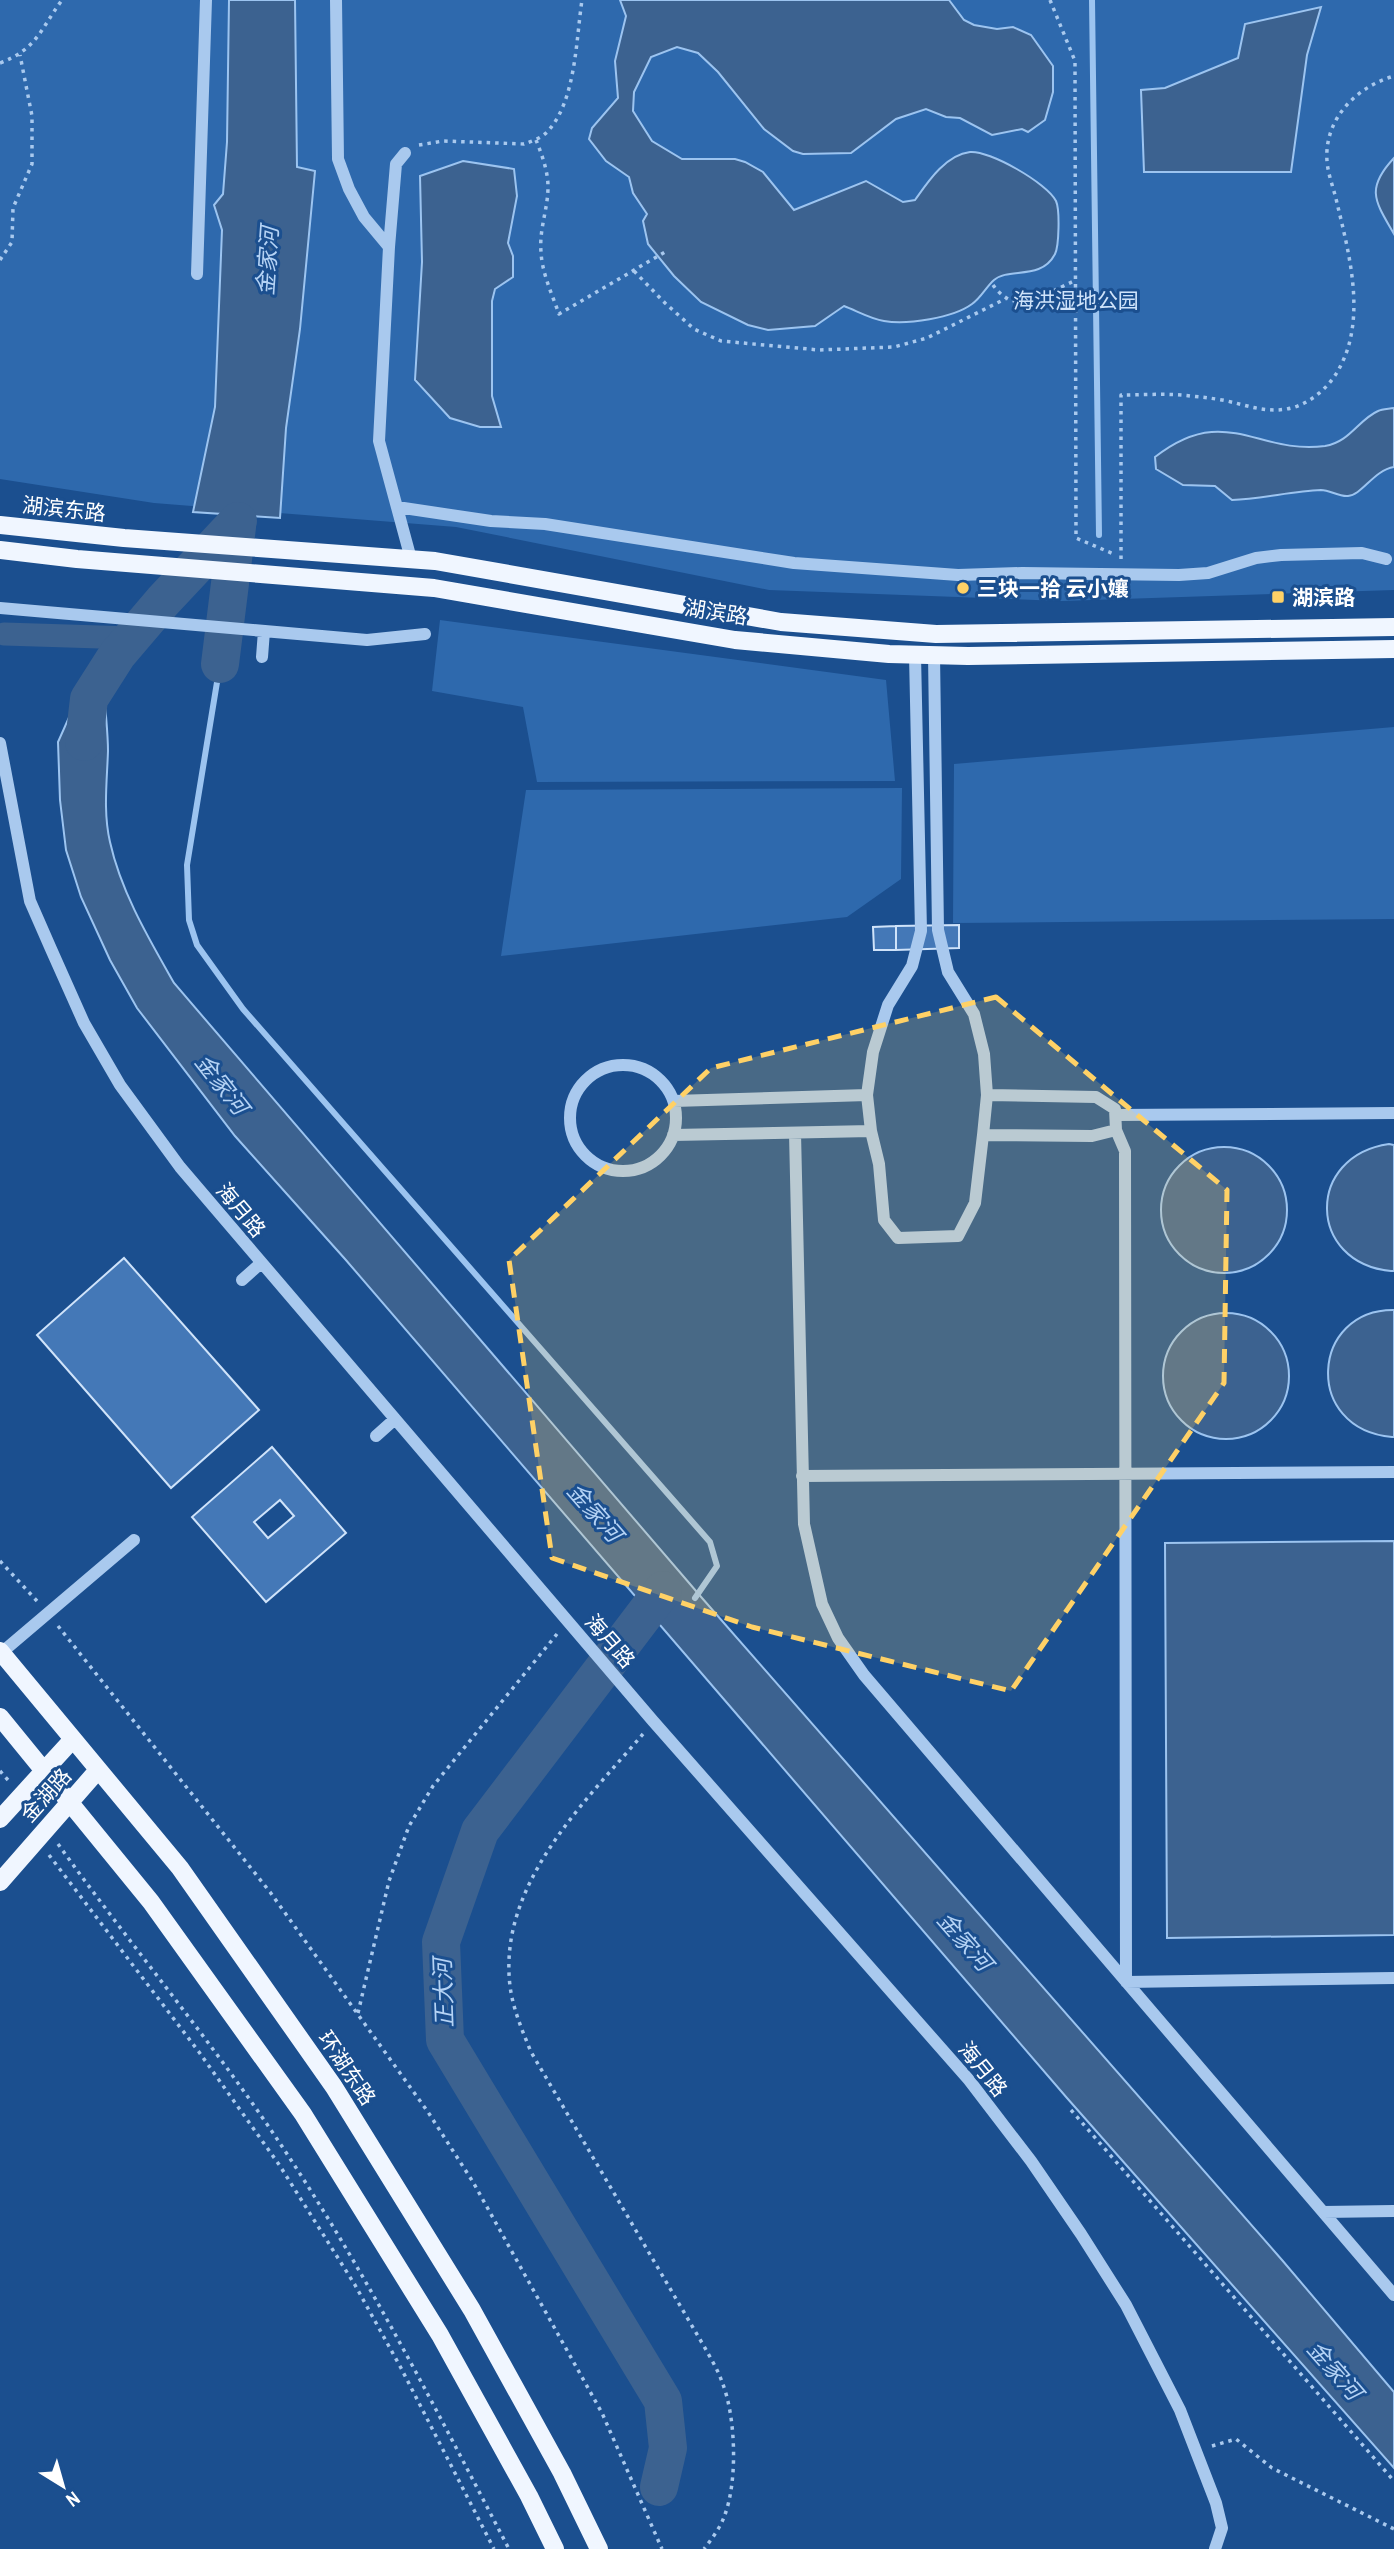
<svg xmlns="http://www.w3.org/2000/svg" width="1394" height="2549" font-family="'Archivo Narrow','Noto Sans SC',sans-serif">
  <style>
    .green { fill: #2e69ad }
    .water { fill: #3c6290; stroke: #9cc4f0; stroke-width: 2 }
    .lines { fill: none; stroke-linecap: round; stroke-linejoin: round }
    .stream { stroke: #9cc4f0; stroke-width: 6 }
    .canal { stroke: #3c6290; stroke-width: 23 }
    .river { stroke: #3c6290; stroke-width: 38 }
    .building { fill: #4478b7; stroke: #cfe3fa; stroke-width: 2; fill-rule: evenodd }
    .path { stroke: #a9c9ee; stroke-width: 3.5; stroke-dasharray: 3.5 5; stroke-linecap: butt }
    .minor { stroke: #a9c9ee; stroke-width: 12 }
    .major { stroke: #f0f6ff; stroke-width: 18 }
    .marked { fill: #ffd166; fill-opacity: 0.2; stroke: #ffd166; stroke-width: 5; stroke-dasharray: 14 9; stroke-linejoin: round }
    .poi-dot { fill: #ffd166; stroke: #1b4f8f; stroke-width: 2.5 }
    .labels { text-anchor: middle; dominant-baseline: central; stroke-width: 6; stroke-linejoin: round; paint-order: stroke }
    .park-label { font-size: 21px; fill: #cfe3fa; stroke: #1b4f8f }
    .street-label { font-size: 21px; fill: #fff; stroke: #1b4f8f }
    .poi-label { font-size: 21px; font-weight: bold; fill: #fff; stroke: #1b4f8f; text-anchor: start }
    .water-label { font-size: 23px; font-style: italic; fill: #b5d3f5; stroke: #1b4f8f }
  </style>
  <rect width="100%" height="100%" fill="#1b4f8f"/>
  <path class="green" d="M0,0H1394V590L1062,601L769,590L456,527L154,503L0,479Z
    M440,620L886,680L895,781L537,782L523,707L432,691Z
    M1394,727V919L953,923L954,764Z
    M902,788L901,879L847,917L501,956L526,790Z"/>
  <path class="water" d="M229,0H295L297,167L315,171L300,329L286,428L280,518L193,512L215,407L222,230L214,205L223,194L227,142Z
    M620,0H949L964,20L974,25L997,29L1013,27L1031,35L1053,66V92L1045,120L1028,132L1022,129L992,135L960,118L946,117L926,109L896,119L851,153L803,154L793,151L764,129L718,72L698,53L677,47L651,57L634,92L633,111L652,141L682,159H735L745,162L763,172L794,210L866,181L903,202L915,200C927,183 945,155 970,152C989,150 1047,183 1056,201C1060,210 1059,246 1055,254C1041,281 1009,267 994,280C986,287 981,298 972,304C953,318 907,325 884,321C871,319 857,311 844,306L815,326L768,330L748,325L701,302L674,276L648,244L643,221L647,214L633,193L629,177L606,161L589,139L592,128L618,98L615,61L626,16Z
    M1321,7L1307,55L1291,172H1144L1141,90L1165,88L1238,58L1245,24Z
    M1394,158V234C1375,201 1365,189 1394,158Z
    M463,161L514,169L517,196L508,243L513,256V277L495,289L492,301V396L501,427H480L450,418L415,380L422,262L420,176Z
    M1394,408V467C1374,470 1362,495 1348,496C1339,497 1330,490 1321,490C1292,491 1262,499 1232,500L1215,486L1183,485L1156,469L1155,457C1225,402 1257,455 1325,446C1350,442 1358,420 1378,411C1382,409 1389,409 1394,408Z
    M83,686L105,703C106,718 108,735 108,751C107,781 103,812 110,842C121,892 149,939 174,983L702,1598L1282,2260L1394,2392V2468L1067,2098L345,1259L235,1136L137,1008L110,960L81,897L66,850L60,800L58,742Z
    M1389,1144L1394,1145V1271H1391C1307,1263 1305,1156 1389,1144Z
    M1161 1210a63 63 0 1 1 126 0a63 63 0 1 1-126 0Z
    M1394,1310V1437H1392C1302,1429 1311,1309 1394,1310Z
    M1163 1376a63 63 0 1 1 126 0a63 63 0 1 1-126 0Z
    M1394,1541V1935L1167,1938L1165,1543Z"/>
  <g class="lines">
    <path class="stream" d="M1092,0L1099,535
      M220,664L187,865L189,920L197,945L243,1009L710,1542L717,1566L695,1598"/>
    <path class="canal" d="M4,634L132,638"/>
    <path class="river" d="M220,664L237,527
      M84,742L89,699L117,655L163,601L238,521
      M659,2487L668,2448L663,2401L445,2040L441,1942L480,1831L663,1590"/>
  </g>
  <path class="building" d="M959,925V948L896,950V926Z
    M896,926V950H874L873,927Z
    M124,1258L259,1410L171,1488L37,1335Z
    M272,1447L346,1533L266,1602L192,1517ZM280,1500L294,1516L268,1538L254,1522Z"/>
  <g class="lines">
    <path class="path" d="M1050,0L1075,61L1076,538L1116,555
      M0,63C37,49 40,30 62,0
      M536,140C542,155 548,171 548,187C548,209 539,229 541,252C542,273 552,294 559,314L665,252
      M419,145L443,141L524,144C532,141 542,138 548,131C576,100 576,40 582,0
      M0,260L12,242L13,208L32,164V116L20,55
      M634,271L665,303L694,329L721,341L819,350L894,347L927,338L1007,298
      M993,285C998,292 1006,300 1015,301C1034,303 1058,288 1074,281
      M1121,559V395C1143,395 1167,393 1190,396C1201,397 1211,398 1222,400C1248,405 1268,415 1295,407C1315,400 1332,384 1341,365C1366,316 1349,253 1337,203C1334,189 1328,175 1327,161C1324,119 1356,87 1394,76
      M0,1561L37,1601
      M58,1626L270,1892L428,2112L473,2182L602,2413L662,2549
      M643,1734C583,1804 498,1885 510,1986C513,2009 522,2030 531,2052L705,2348C711,2359 718,2370 722,2382C736,2416 738,2483 724,2517C720,2528 711,2540 704,2549
      M0,1771L8,1780
      M58,1844C134,1950 220,2051 291,2160C373,2285 440,2417 509,2549
      M49,1855L199,2052L280,2166L355,2285L401,2368L494,2549
      M358,2013L389,1881L409,1826L433,1786L557,1634
      M1071,2110L1394,2481
      M1212,2446L1236,2439L1272,2468L1394,2529"/>
    <path class="minor" d="M336,0L338,159L349,189L364,217L389,247L379,441L411,559
      M389,247L396,164L405,153
      M197,274L206,0
      M397,507L491,521L545,524L794,563L958,575L1022,573L1179,575L1208,573L1256,558L1281,555L1362,553L1386,559
      M0,608L367,640L425,634
      M262,657L264,631
      M0,743L30,901L51,949L84,1023L120,1085L180,1167L653,1721L969,2080L1031,2161L1081,2234L1126,2305L1180,2410L1216,2503L1222,2528L1215,2549
      M570 1118a53 53 0 1 1 106 0a53 53 0 1 1-106 0Z
      M867,1095L871,1131L879,1164L884,1220L898,1238L958,1236L975,1203L983,1135L1092,1136L1116,1130L1115,1109L1096,1097L987,1095L984,1054L974,1014L948,972L938,930L934,655
      M674,1101L867,1095L873,1052L888,1005L912,966L921,931L915,655
      M1116,1115L1394,1113
      M1116,1130L1125,1151L1126,1982L1394,1978
      M795,1133L804,1524L822,1604L838,1638L864,1675L1394,2295
      M673,1135L871,1131
      M983,1135L987,1095
      M242,1280L261,1263
      M376,1436L395,1419
      M802,1476L1394,1472
      M0,1654L134,1540
      M1323,2212L1394,2211"/>
    <path class="major" d="M0,525L124,538L435,561L781,622L936,634L1394,627
      M0,550L77,559L434,588L735,640L889,654L968,656L1394,649
      M0,1651L180,1868L334,2087L472,2310L562,2473L599,2549
      M0,1717L151,1902L303,2114L440,2335L529,2496L555,2549
      M0,1819L73,1739
      M0,1882L98,1770"/>
  </g>
  <path class="marked" d="M996,997L1227,1190L1224,1383L1011,1691L752,1627L552,1558L509,1260L711,1068Z"/>
  <g class="poi-dot">
    <circle cx="963" cy="588" r="7"/>
    <rect x="1271" y="590" width="14" height="14" rx="3.5"/>
  </g>
  <g class="labels">
    <g class="park-label">
      <text x="1076" y="300">海洪湿地公园</text>
    </g>
    <g class="street-label">
      <text transform="translate(64 509) rotate(6)">湖滨东路</text>
      <text transform="translate(716 612) rotate(9)">湖滨路</text>
      <text transform="translate(241 1210) rotate(50)">海月路</text>
      <text transform="translate(610 1641) rotate(49)">海月路</text>
      <text transform="translate(46 1795) rotate(-48)">金湖路</text>
      <text transform="translate(347 2068) rotate(56)">环湖东路</text>
      <text transform="translate(983 2069) rotate(51)">海月路</text>
    </g>
    <g class="poi-label">
      <text x="977" y="588">三块一拾 云小孃</text>
      <text x="1292" y="597">湖滨路</text>
    </g>
    <g class="water-label">
      <text transform="translate(267 261) rotate(-86)">金家河</text>
      <text transform="translate(222 1084) rotate(52)">金家河</text>
      <text transform="translate(595 1512) rotate(49)">金家河</text>
      <text transform="translate(965 1941) rotate(49)">金家河</text>
      <text transform="translate(443 1993) rotate(-92)">正大河</text>
      <text transform="translate(1335 2370) rotate(49)">金家河</text>
    </g>
  </g>
  <g transform="translate(63 2486) rotate(143)" stroke="#1b4f8f" stroke-width="5" paint-order="stroke">
  <path d="M0-5L12 26L0 18L-12 26Z" fill="#ffffff"/>
  <text y="-10" font-size="19" font-weight="bold" text-anchor="middle" fill="#ffffff">N</text>
  </g>
</svg>
